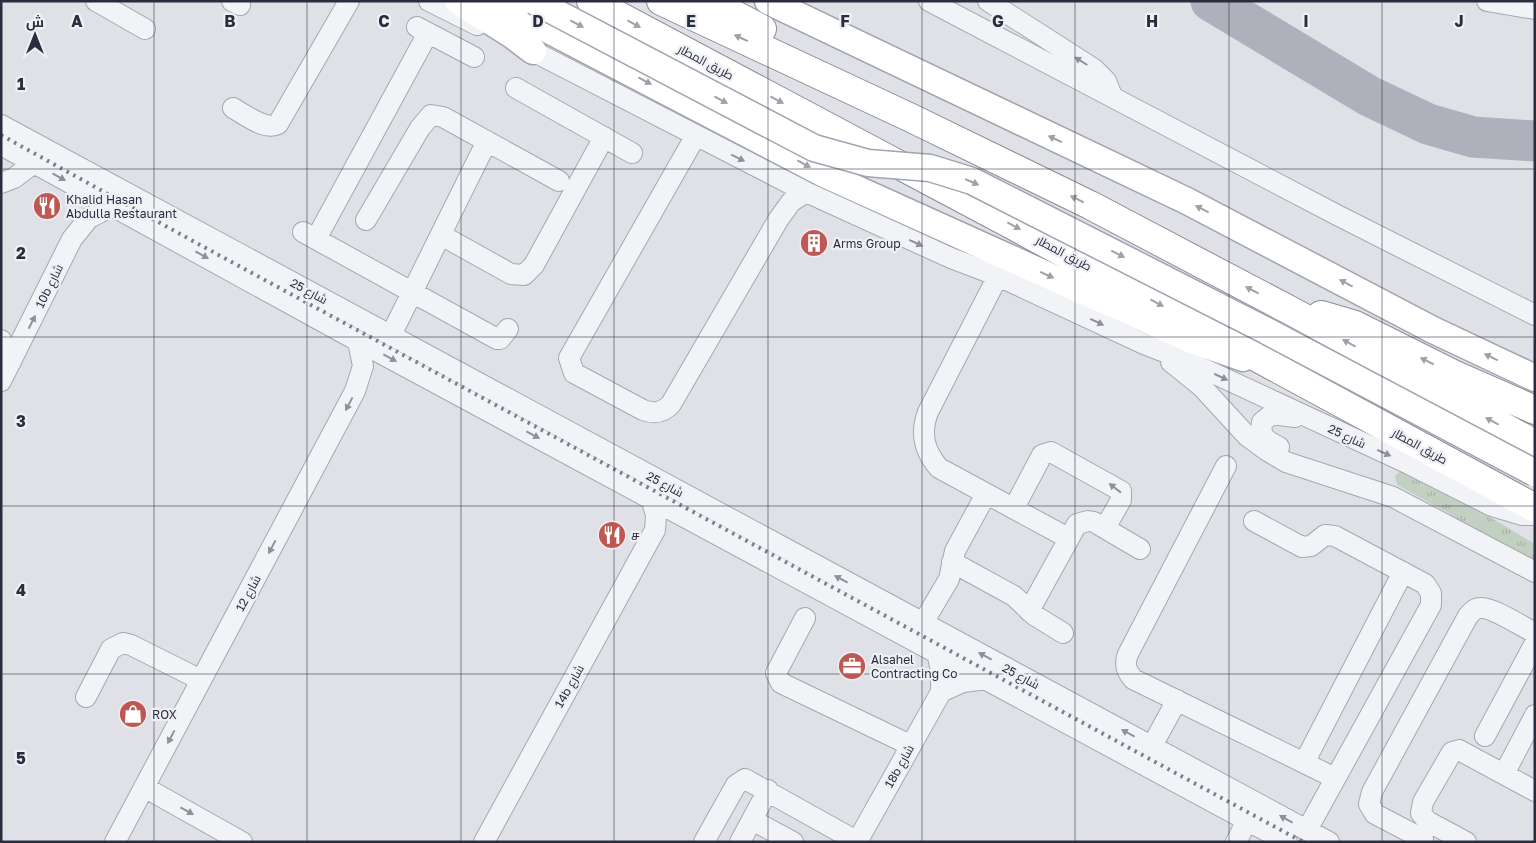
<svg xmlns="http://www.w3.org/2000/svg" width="1536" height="843" font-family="'Golos Text',Cairo,'Noto Sans Tamil',sans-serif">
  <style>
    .grass { fill: url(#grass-tufts) }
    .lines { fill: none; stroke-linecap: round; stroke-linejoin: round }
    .taxiway { stroke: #aeb0bb; stroke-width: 41 }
    .minor-casing { stroke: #a6a7b1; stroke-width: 22 }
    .major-casing { stroke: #a0a4b1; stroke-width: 29 }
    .highway-casing { stroke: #898c9c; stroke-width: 30 }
    .minor { stroke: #f2f3f6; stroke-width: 20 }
    .major { stroke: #fff; stroke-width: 26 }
    .highway { stroke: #fff; stroke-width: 28 }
    .rail { stroke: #7b7e8f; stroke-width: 4; stroke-dasharray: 2.5 5; stroke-linecap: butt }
    .major-bridge-casing { stroke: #a0a4b1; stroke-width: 29; stroke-linecap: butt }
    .major-bridge { stroke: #fff; stroke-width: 26 }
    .oneway { fill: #9fa0a8 }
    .oneway2 { fill: #8e909a }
    .grid { fill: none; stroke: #2a2d3d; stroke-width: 1; stroke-opacity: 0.55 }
    .labels { text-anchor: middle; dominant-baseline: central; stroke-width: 4.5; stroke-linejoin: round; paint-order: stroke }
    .street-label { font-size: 12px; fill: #2a2d3d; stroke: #eff0f5 }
    .poi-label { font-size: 12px; fill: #2a2d3d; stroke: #eff0f5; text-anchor: start }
    .grid-label { font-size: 16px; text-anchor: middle; font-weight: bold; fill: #2a2d3d; stroke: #eff0f5; stroke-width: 4.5; stroke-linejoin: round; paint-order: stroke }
  </style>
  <defs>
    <pattern id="grass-tufts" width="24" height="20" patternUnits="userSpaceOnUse" patternTransform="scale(1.25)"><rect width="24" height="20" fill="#c2d0c2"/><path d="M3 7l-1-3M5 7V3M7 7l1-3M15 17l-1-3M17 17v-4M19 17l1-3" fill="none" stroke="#a7b3a8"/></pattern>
  </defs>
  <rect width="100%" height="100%" fill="#e0e1e7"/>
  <path class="grass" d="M1402,470L1483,513L1535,544V568L1449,520L1450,514L1397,485L1395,476Z"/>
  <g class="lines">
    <path class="taxiway" d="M1211,1L1369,96L1428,124L1473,137L1535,141"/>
    <defs>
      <path id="minor" d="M96,1L145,29
        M232,1L240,5
        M429,1L477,25
        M929,1L1337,215L1535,315
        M988,1L1094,69L1106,81L1112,96
        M1487,1L1535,9
        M417,27L474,57
        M521,45L806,192L951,258L998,276L1144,344L1185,360L1409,464L1492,506L1522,515H1535
        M516,88L632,153
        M233,108C244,114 265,131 278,124L349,1
        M1,125L1329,842
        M695,137L569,358L574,373L643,410C654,414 663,413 671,404L778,220L791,202L806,192
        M1,145L358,341L1287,842
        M1,183L14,178L34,163
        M366,220L420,128L431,115L443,117L559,181
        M303,232L497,339H500L508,329
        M441,235L511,274L524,275L534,265L604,137
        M316,239L428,33
        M998,276L928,412C920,433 924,451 939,468L1068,538
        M391,335L487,141
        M1,340L9,352L11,362
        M1171,362L1202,387L1247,436L1266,450L1286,462L1393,497L1535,572
        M1,381L72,239L89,218L113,206
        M1279,447C1267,441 1259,437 1262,422L1272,414L1295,417
        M1226,466L1128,654C1124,664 1126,671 1133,679L1335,778
        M1014,508L1042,455L1051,452L1121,491V500L1105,528
        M1254,521L1302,547L1311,546L1325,535L1335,536L1425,584L1431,593V605L1307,830
        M952,562L1014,596L1034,615L1063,633
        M1029,611L1077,524L1088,521L1094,522L1140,549
        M805,618L776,673L781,683L910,745
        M923,623L949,579L955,551L986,494
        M941,692L963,682L987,679
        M86,697L111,649L123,643L131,645L201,680
        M1485,736L1535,643
        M1152,746L1177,700
        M1304,763L1403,572
        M1504,774L1535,715
        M144,787L242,842
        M752,820L793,842
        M1423,839L1375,814L1369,804L1372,792L1468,616C1472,612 1474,608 1481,608C1492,607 1523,627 1535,633
        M115,842L355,391L363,366L358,341
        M484,842L655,530L656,515L651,498
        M704,842L736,785L745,779L858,842
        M740,842L768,790
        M857,842L941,692V671L937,652
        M1236,842L1247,821
        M1466,842L1427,821L1421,813L1423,802L1452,752L1459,750L1535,791"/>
      <path id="major" d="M458,1L512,35L533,51
        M493,1L826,175L1189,339L1243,358
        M768,1L1187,201L1433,330L1535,378"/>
      <path id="highway" d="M591,1L1014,226L1535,508
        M661,1L909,117L1090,205L1295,313L1535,444
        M709,1L762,29
        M1321,315L1355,325L1453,374L1535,410"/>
    </defs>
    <use href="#minor" class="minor-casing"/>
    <use href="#major" class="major-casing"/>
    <use href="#highway" class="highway-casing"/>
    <use href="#minor" class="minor"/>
    <use href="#major" class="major"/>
    <use href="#highway" class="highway"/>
    <path class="rail" d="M1,135L191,240L1303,842"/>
    <defs>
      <path id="major-bridge" d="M534,1L814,148L868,163L930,168L972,181L1263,329L1535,473"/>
    </defs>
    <use href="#major-bridge" class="major-bridge-casing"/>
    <use href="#major-bridge" class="major-bridge"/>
  </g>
  <defs><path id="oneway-solid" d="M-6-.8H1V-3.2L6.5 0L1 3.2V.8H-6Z" transform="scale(1.25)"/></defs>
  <g class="oneway">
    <use href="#oneway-solid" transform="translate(577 24) rotate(28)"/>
    <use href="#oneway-solid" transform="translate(634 24) rotate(28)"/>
    <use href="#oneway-solid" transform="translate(741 38) rotate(-155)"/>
    <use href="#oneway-solid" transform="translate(645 81) rotate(28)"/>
    <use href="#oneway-solid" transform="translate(721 100) rotate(28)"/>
    <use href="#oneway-solid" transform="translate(777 100) rotate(28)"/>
    <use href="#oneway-solid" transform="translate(1055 139) rotate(-155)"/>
    <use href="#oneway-solid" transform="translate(804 164) rotate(28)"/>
    <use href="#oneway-solid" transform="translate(972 182) rotate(23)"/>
    <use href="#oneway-solid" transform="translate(1077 199) rotate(-154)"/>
    <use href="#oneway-solid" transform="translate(1202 209) rotate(-153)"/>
    <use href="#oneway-solid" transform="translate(1014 226) rotate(28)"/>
    <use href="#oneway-solid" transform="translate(1118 254) rotate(27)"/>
    <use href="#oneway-solid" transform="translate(1047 275) rotate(24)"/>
    <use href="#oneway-solid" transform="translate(1346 283) rotate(-152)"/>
    <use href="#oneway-solid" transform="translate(1252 290) rotate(-152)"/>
    <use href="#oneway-solid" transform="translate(1157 303) rotate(28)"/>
    <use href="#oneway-solid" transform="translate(1349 343) rotate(-151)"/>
    <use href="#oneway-solid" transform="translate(1491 357) rotate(-154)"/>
    <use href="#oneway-solid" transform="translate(1427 361) rotate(-154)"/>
    <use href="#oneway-solid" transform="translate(1492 421) rotate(-152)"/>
  </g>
  <g class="oneway2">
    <use href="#oneway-solid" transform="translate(1081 61) rotate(-148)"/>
    <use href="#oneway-solid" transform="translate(738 158) rotate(26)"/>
    <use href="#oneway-solid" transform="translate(59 177) rotate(29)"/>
    <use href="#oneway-solid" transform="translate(916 243) rotate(25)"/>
    <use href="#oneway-solid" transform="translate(202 255) rotate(29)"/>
    <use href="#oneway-solid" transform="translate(32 322) rotate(-63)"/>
    <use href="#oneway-solid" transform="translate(1097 322) rotate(25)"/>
    <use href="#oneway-solid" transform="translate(390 358) rotate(28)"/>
    <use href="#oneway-solid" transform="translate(1221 377) rotate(25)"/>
    <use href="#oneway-solid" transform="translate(349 404) rotate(118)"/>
    <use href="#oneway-solid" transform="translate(533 435) rotate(28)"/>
    <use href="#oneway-solid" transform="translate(1384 453) rotate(24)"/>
    <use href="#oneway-solid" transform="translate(1115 488) rotate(-142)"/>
    <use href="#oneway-solid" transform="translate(272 547) rotate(118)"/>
    <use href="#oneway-solid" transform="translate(841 579) rotate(-152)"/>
    <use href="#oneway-solid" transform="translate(985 656) rotate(-152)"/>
    <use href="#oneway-solid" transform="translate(1128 733) rotate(-152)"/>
    <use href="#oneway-solid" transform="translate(171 737) rotate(118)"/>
    <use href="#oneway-solid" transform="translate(187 811) rotate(29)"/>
    <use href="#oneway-solid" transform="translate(1286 819) rotate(-151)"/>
  </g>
  <path class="grid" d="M154,1V842M307,1V842M461,1V842M614,1V842M768,1V842M922,1V842M1075,1V842M1229,1V842M1382,1V842M1,169H1535M1,337H1535M1,506H1535M1,674H1535"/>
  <defs>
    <symbol id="restaurant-disc" viewBox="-11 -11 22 22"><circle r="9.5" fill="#bf5852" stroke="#eff0f5"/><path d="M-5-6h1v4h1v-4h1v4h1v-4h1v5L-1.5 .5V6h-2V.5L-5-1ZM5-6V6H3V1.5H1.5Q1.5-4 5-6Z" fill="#fff"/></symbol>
    <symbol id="building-disc" viewBox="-11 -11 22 22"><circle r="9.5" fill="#bf5852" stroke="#eff0f5"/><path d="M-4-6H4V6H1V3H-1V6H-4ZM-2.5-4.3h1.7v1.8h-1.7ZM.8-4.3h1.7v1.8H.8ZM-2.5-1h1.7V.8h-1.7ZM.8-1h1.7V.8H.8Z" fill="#fff"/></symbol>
    <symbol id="office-disc" viewBox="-11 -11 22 22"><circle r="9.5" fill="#bf5852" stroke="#eff0f5"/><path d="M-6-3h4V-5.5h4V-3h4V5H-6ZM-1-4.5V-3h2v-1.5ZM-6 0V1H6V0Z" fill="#fff"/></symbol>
    <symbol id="shop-disc" viewBox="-11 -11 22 22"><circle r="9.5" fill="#bf5852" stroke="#eff0f5"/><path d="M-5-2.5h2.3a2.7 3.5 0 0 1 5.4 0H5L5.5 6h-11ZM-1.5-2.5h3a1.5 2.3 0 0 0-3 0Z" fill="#fff"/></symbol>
  </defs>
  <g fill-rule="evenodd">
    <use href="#restaurant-disc" x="31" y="190" width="32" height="32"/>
    <use href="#building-disc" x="798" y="227" width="32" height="32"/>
    <use href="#restaurant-disc" x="596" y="519" width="32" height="32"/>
    <use href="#office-disc" x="836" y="650" width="32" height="32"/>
    <use href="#shop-disc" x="117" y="698" width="32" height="32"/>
  </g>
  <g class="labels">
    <g class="street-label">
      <text transform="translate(706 62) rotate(28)">طريق المطار</text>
      <text transform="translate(1064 253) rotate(28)">طريق المطار</text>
      <text transform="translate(49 286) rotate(-64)">10b شارع</text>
      <text transform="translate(309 291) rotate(28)">شارع 25</text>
      <text transform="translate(1347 436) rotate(25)">شارع 25</text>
      <text transform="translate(1420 446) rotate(29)">طريق المطار</text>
      <text transform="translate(665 484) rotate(28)">شارع 25</text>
      <text transform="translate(248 593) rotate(-62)">شارع 12</text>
      <text transform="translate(1021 676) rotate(28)">شارع 25</text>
      <text transform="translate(569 686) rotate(-61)">14b شارع</text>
      <text transform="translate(899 766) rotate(-61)">18b شارع</text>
    </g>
    <g class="poi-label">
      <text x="66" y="199">Khalid Hasan<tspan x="66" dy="14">Abdulla Restaurant</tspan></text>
      <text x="833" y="243">Arms Group</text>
      <text x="631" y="535">ச</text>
      <text x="871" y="659">Alsahel<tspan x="871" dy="14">Contracting Co</tspan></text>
      <text x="152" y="714">ROX</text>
    </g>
  </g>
  <g class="grid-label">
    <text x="77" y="27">A</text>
    <text x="230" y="27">B</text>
    <text x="384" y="27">C</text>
    <text x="538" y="27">D</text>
    <text x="691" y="27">E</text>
    <text x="845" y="27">F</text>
    <text x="998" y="27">G</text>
    <text x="1152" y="27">H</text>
    <text x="1306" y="27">I</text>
    <text x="1459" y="27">J</text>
    <text x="21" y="90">1</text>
    <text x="21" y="259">2</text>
    <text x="21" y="427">3</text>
    <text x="21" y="596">4</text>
    <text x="21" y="764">5</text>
  </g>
  <rect width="1536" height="843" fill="none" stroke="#2a2d3d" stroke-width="5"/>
  <g transform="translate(35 35)" stroke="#eff0f5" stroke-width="4" paint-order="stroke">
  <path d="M0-4L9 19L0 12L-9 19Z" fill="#2a2d3d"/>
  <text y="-8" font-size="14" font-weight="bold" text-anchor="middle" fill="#2a2d3d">ش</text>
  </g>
</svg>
